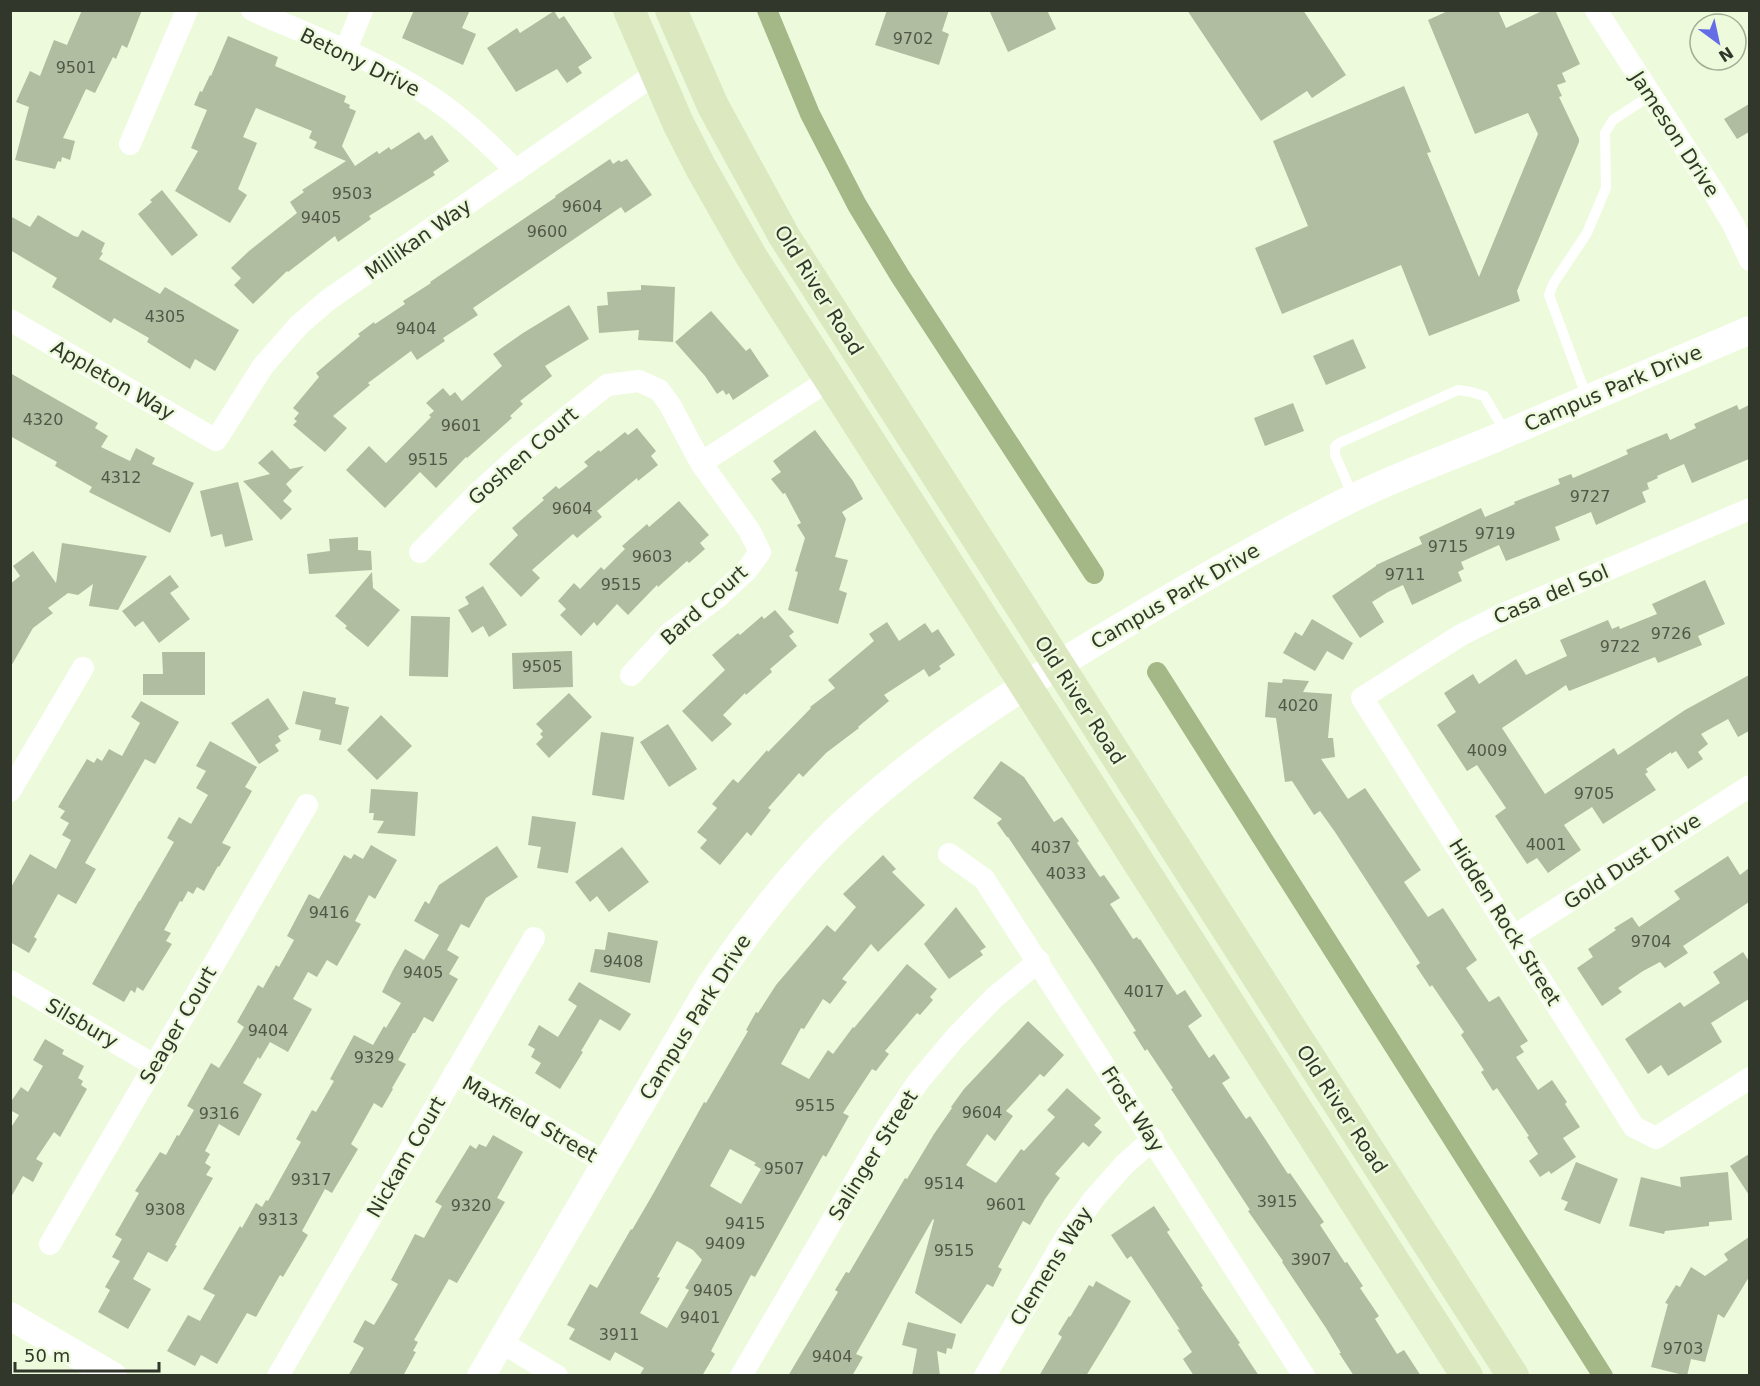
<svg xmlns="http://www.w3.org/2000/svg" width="1760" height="1386" font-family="'DejaVu Sans',sans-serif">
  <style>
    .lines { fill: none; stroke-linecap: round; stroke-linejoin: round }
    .canal { stroke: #a3b787; stroke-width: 20 }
    .building { fill: #b0bda0; fill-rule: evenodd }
    .service { stroke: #fff; stroke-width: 10 }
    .minor { stroke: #fff; stroke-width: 22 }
    .tertiary { stroke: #fff; stroke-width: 28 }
    .secondary { stroke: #dbe8c0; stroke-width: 32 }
    .labels { text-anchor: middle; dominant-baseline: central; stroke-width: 5; stroke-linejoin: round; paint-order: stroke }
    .number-label { font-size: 16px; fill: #525848 }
    .street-label { font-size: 20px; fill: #32372b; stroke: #edfbdc }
  </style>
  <rect width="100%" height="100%" fill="#edfbdc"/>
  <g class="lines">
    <path class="canal" d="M767,10L810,114L857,205L900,276L1094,574
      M1157,672L1603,1376"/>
  </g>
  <path class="building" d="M82,10H142L127,48L122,45L116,59L113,57L95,93L86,89L63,138L75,141L70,160L62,157L61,162L58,161L55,169L15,160L29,107L16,102L30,71L40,76L54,40L67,45Z
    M414,10H470L462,28L476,34L463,65L402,38Z
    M887,10H949L942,31L949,34L939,65L875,45Z
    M989,10H1047L1056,29L1008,52Z
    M1187,10H1303L1346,75L1312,98L1307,91L1261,121Z
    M1450,10H1498L1506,28L1544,10H1555L1580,64L1562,73L1566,82L1557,85L1562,96L1559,97L1579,139V142L1517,291L1520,301L1429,336L1401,265L1282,314L1255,248L1308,226L1273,141L1404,86L1431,152L1427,153L1479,277L1538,134L1528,113L1475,134L1428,20Z
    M554,11L559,19L564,16L592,58L578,67L582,73L567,83L557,69L516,92L487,48L517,28L520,33Z
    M228,36L278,57L275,66L346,96L344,102L350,105L349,108L356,111L342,146L355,166L377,151L379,154L389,147L391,150L419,132L425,140L432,135L449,161L433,172L435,175L369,216L371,219L338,242L335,236L288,272L287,271L253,304L234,285L241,278L231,268L249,251L297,213L290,202L304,192L302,190L346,161L314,148L317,142L309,138L312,131L256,108L243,137L257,143L238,189L247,195L230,223L175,191L198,151L191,148L207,110L194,105L200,91L202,92L210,75L211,76Z
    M1749,104V132L1737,139L1724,119Z
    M610,159L613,164L619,160L621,162L627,159L652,195L625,213L621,207L473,308L478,315L443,338L445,341L417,360L411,351L368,383L370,385L333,416L347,428L325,452L293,425L297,421L294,419L299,413L293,408L319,377L316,373L360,336L358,334L374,322L375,324L405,304L403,301L431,283L430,282L556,197L555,196Z
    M162,190L198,235L172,256L138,214L152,202L150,200Z
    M38,215L74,236L78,237L82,230L105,243L101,252L103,253L99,259L160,294L165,287L239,330L215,371L195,359L190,369L147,342L149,338L114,318L111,323L52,287L57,278L10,250V216L30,227Z
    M641,285L675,287L673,342L638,340L639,330L599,333L597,306L608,305L607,292L641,290Z
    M569,305L589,339L545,366L552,376L520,401L523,404L510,416L512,418L467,458L466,457L436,488L420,472L385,508L346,470L369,446L386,463L431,417L429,415L434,411L426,403L443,388L450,396L455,392L462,401L502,366L493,354L523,333Z
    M711,311L746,351L750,348L769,376L733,400L729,393L726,395L723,390L717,394L705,376L675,342Z
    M1353,339L1366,368L1326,385L1313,356Z
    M10,373L98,423L95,428L108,436L101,447L130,461L136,448L155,458L152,464L194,483L170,533L89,492L92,487L55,466L57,462L10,436Z
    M1293,403L1304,431L1265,446L1254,418Z
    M1737,405L1739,410L1749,405V459L1692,483L1684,464L1657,476L1658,478L1647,483L1649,489L1642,492L1646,502L1596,525L1591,512L1555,527L1560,540L1506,561L1499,545L1461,562L1464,569L1458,572L1462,581L1412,605L1403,585L1388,592L1372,602L1384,622L1360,638L1332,596L1376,566V565L1422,544L1419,537L1481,508L1485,517L1515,504L1514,502L1560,484L1558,479L1571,474L1573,478L1608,463L1628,454L1626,450L1667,433L1670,440L1696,428L1694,424Z
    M637,428L656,451L651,456L658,465L638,481L637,478L597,511L602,517L577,538L573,534L532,570L540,578L521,597L489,564L518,535L512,528L544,500L542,498L556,486L559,489L588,466L584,462L599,450L600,452L625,432L628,435Z
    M815,430L853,481L863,499L842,512L846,519L835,557L848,560L839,590L847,593L838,624L788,610L798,572L795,571L805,538L797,525L801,523L785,493L783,494L771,479L781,472L773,461Z
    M272,450L290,469L304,466L286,484L292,491L283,501L292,509L281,520L243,481L270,474L258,463Z
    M238,482L253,540L225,547L222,534L211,537L200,491Z
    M679,501L709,535L700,543L705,549L689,563L687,561L658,587L657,585L628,615L617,604L597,626L594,622L581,636L560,615L566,609L558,601L574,583L580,589L601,567L604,570L625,549L622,546L647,524L649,527Z
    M358,537V550L371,551L372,570L309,574L307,554L330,551L329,539Z
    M62,543L147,556L118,610L89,606L93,584L78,595L68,593L48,608L53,613L33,628L10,668V584L20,576L13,566L33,551L56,583Z
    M372,572L373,588L400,610L368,647L345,628L347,626L335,616Z
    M170,575L179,587L170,593L190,619L159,643L143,621L135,627L122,611Z
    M1705,580L1725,624L1698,636L1702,645L1658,663L1655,657L1569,691L1566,685L1502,728L1545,794L1614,748L1618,755L1685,710L1749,675V731L1738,737L1728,719L1701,734L1708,744L1698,752L1703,759L1688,769L1676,751L1671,754V752L1646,769L1648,772L1645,774L1656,790L1603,824L1592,807L1564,825L1581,850L1548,873L1537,858L1527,864L1495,816L1506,808L1477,765L1467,771L1437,725L1456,712L1444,693L1473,674L1479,684L1516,659L1526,675L1567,656L1560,640L1608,620L1612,629L1619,626L1620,629L1657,614L1652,604Z
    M483,586L507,625L489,637L483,626L472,633L458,610L469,604L465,597Z
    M775,610L794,632L789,636L797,646L770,669L772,672L746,695L745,693L723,715L732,724L712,742L682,711L725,670L712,655L738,633L740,635L762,616L764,619Z
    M411,616L450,617L448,677L409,676Z
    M1312,619L1353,643L1343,660L1327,651L1315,671L1283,653L1295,632L1302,636Z
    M887,622L899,641L925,623L932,633L938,629L955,655L939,666L941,669L929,677L924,669L884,695L889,701L858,727L859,728L826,753L803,777L799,773L768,808L771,810L751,836L747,832L720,865L700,848L707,840L697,832L717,808L712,804L733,779L738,783L767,750L768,752L811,708L810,707L835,688L828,680L874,641L869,634Z
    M572,651L573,687L513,689L512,653Z
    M162,652H205V695H143V674H163Z
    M1283,679L1309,681L1303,692L1332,694L1328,738H1333L1335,757L1321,759L1348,799L1365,788L1421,870L1404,882L1428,917L1443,908L1477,960L1466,968L1489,1002L1499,996L1528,1041L1520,1046L1524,1052L1516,1057L1538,1090L1552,1080L1567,1102L1565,1104L1580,1127L1563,1138L1576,1157L1551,1174L1549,1171L1540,1177L1529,1161L1538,1154L1527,1137L1529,1136L1497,1088L1493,1091L1481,1072L1484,1070L1461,1035L1464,1032L1432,985L1430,987L1416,966L1420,963L1335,832L1320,811L1314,815L1292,781L1285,782L1276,718L1265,717L1268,682L1282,683Z
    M303,691L336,698L335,704L349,707L341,745L319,740L321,730L295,724Z
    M569,693L592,717L549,758L536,744L543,737L540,734L543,731L536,724Z
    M268,698L289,729L278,736L281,741L275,745L279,751L259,764L231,723Z
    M141,701L179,722L155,764L145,759L85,863L96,869L76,904L58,894L34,937L37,939L29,953L10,942V889L30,854L56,869L71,840L62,835L69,823L60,818L65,811L58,807L87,759L94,763L97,758L102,761L109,749L122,756L140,723L131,717Z
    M381,715L412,746L377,780L347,750Z
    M668,724L697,769L669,787L640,742Z
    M601,732L634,737L624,800L592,795Z
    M210,741L257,767L245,787L252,791L222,843L231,847L219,867L218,866L204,891L197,887L193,894L188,891L182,902L180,901L164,930L171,933L166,941L172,944L143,991L137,987L135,993L131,990L124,1002L92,984L139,901H140L174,842L167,838L179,817L191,824L208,795L196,788L206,771L196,766Z
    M1001,761L1024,777L1054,822L1062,817L1079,841L1077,843L1100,877L1104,875L1120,898L1110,904L1133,939L1137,937L1139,940L1140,939L1177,995L1185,990L1202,1016L1188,1026L1209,1058L1214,1054L1230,1078L1222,1083L1246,1119L1250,1116L1288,1174L1290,1173L1324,1222L1320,1225L1345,1263L1347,1262L1363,1286L1360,1288L1379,1316L1375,1319L1397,1354L1404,1350L1421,1376H1354L1339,1353H1341L1326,1328L1282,1262L1283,1261L1248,1211L1250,1210L1171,1089L1173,1088L1147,1049L1145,1051L1133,1032L1136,1031L1094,965L1008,837H1007L997,823L1002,819L973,798Z
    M371,789L418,792L415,836L377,833L384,821L373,820L374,813H369Z
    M532,816L576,822L568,873L537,868L541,847L528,845Z
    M371,845L397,860L375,899L369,895L355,921L361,924L337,966L327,960L317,977L308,972L293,999L312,1009L288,1052L270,1042L260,1059L258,1057L243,1083L262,1094L239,1136L219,1124L205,1151L210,1154L205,1163L211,1167L206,1175L213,1178L175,1245L177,1246L167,1262L148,1252L133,1279L151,1289L128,1329L98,1312L110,1290L105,1287L120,1261L112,1257L122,1239L115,1235L139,1193L135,1191L160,1152L166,1155L177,1135L179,1136L194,1110L187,1106L211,1063L219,1068L229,1052L244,1027L237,1022L258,985L263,988L276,965L279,967L294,940L287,936L309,894L319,899L344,855L351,859L354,854L363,859Z
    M497,846L518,877L486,898L469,928L461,924L447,950L459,957L449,974L458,979L433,1022L424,1017L415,1033H413L398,1060L406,1064L392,1088L393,1089L382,1108L374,1103L351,1144L358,1149L332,1193L325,1189L302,1231L308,1235L283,1277L280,1275L256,1317L247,1313L217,1364L201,1355L195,1366L167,1351L188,1315L200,1321L215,1295L203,1289L240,1226L242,1228L256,1203L262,1207L266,1200L268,1201L301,1142L296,1139L312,1110L316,1112L334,1081L330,1079L354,1035L373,1045L384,1026L386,1028L401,1003L382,992L393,970L405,949L424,960L439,935L414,921L425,901L429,904L439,885Z
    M622,847L649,882L609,912L597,896L590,902L575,882Z
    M883,855L896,869L892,872L925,905L878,952L871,944L842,979L847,982L830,1004L823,999L804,1029L801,1028L781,1064L809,1079L828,1050L833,1054L853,1027L854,1028L907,964L937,989L930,997L933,1000L920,1015L917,1013L885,1051L889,1054L876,1071L872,1069L843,1113L849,1116L826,1157L823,1155L755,1277L751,1275L711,1351L715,1354L702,1376H639L644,1368L615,1352L610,1361L569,1339L575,1329L567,1325L590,1284L597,1288L631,1229L632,1230L653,1194L704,1102L706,1103L748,1031L746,1030L756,1012L758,1013L776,985L827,925L835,932L856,907L843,894ZM730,1149L756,1163L754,1165L761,1169L741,1204L710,1186ZM677,1241L693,1250L702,1260L685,1288L689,1290L667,1328L640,1313L660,1278L657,1277Z
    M1728,856L1740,875L1749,868V902L1683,946L1688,953L1665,968L1660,962L1643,971L1618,988L1622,992L1602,1006L1577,968L1593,957L1588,949L1616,930L1614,928L1632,917L1639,927L1680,899L1674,891Z
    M956,907L986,947L980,951L983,955L949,979L924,944Z
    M608,932L658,941L650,983L590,972L595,949L605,950Z
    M1743,952L1749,961V999L1711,1023L1722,1042L1668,1076L1661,1065L1648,1074L1625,1039L1680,1002L1684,1007L1720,983L1713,972Z
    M579,982L631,1014L620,1031L600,1019L581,1051L583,1052L560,1089L535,1073L541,1063L531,1057L535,1049L528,1045L539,1025L558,1037L577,1006L568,1000Z
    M1028,1021L1064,1055L1044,1077L1040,1074L1006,1111L1013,1116L995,1141L987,1134L966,1165L996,1183L1021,1149L1024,1151L1055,1117L1047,1110L1067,1088L1101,1118L1094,1125L1102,1132L1089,1147L1083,1142L1055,1174L1060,1178L1045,1199L1030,1225L1023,1221L998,1267L1002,1269L993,1287L987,1284L961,1324L915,1293L934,1220L933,1219L856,1354L863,1357L852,1376H788L838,1292L835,1290L846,1272L849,1273L905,1178L907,1179L934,1134L952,1108L951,1107L964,1089Z
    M45,1039L64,1050L62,1054L84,1066L78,1078L83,1081L81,1085L87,1089L60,1137L54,1132L36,1159L43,1163L33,1182L23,1176L10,1199V1129L19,1115L10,1110V1103L21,1087L28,1092L43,1066L33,1060Z
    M493,1135L523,1152L497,1198L505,1202L457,1283L449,1279L414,1340L418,1342L413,1351L416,1352L403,1376H348L364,1348L353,1342L365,1320L374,1325L383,1310L398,1284L391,1280L415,1234L424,1238L442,1206L435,1202L470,1145L476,1149L479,1144L486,1147Z
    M1749,1154V1195L1730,1166Z
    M1576,1162L1618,1179L1600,1224L1564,1210L1568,1202L1561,1199Z
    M1728,1172L1732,1220L1709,1222V1226L1665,1231L1664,1234L1629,1226L1641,1177L1681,1187L1680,1177Z
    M1154,1206L1170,1230L1167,1232L1203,1286L1201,1287L1240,1343L1238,1344L1259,1376H1194L1183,1359L1192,1352L1177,1329L1180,1330L1131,1256L1127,1259L1111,1235Z
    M1749,1237V1277L1724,1318L1718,1314L1705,1362L1691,1359L1687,1376L1651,1367L1668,1304L1665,1303L1676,1285L1680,1287L1691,1267L1705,1276L1728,1260L1724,1254Z
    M1096,1281L1131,1301L1116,1327L1086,1376H1039L1062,1337L1058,1334L1069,1316L1070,1317L1089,1285L1093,1287Z
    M908,1322L956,1334L952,1349L947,1348L946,1354L937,1351L940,1376H912L917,1349L902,1345Z"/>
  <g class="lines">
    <path class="service" d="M1587,398L1549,295L1553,284L1587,233L1606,188L1605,133L1613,120L1651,95
      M1354,498L1335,455V447L1339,443L1458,390L1471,392L1484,396L1506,433"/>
    <path class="minor" d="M252,10C320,40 393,66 452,112C475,130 496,150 516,171
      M1596,10L1715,194L1733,224L1750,260
      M345,52L362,10
      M130,144L187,10
      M10,320L216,440L263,366L299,325L328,300L655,74
      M701,463L829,380
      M1750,509L1501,615L1461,635L1362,698L1634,1127L1656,1138L1750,1078
      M420,552L478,493L522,453L607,385L639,381L659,390L670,405L701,463L749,530L760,552L747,570L718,597L670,633L631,675
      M10,791L83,668
      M949,854L984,879L1304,1376
      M1514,936L1750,786
      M10,981L154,1065
      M454,1074L606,1163
      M50,1244L307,805
      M501,1342L557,1376
      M278,1376L534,938
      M741,1376L886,1129L918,1082L955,1038L995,997L1039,961
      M985,1376L1066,1237L1093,1200L1124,1165L1153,1139"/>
    <path class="tertiary" d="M10,1316L113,1376
      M481,1376L710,986C748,930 788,877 836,830C913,756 1003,698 1094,643C1180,591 1267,540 1357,496C1398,476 1442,460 1484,443C1572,405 1661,368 1750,330"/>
    <path class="secondary" d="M629,10L678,123L701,168L751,256L1467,1376
      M671,10L713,106L784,236L1513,1376"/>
  </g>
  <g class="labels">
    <g class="number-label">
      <text x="913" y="38">9702</text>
      <text x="76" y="67">9501</text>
      <text x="352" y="193">9503</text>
      <text x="582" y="206">9604</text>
      <text x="321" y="217">9405</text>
      <text x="547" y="231">9600</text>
      <text x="165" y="316">4305</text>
      <text x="416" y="328">9404</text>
      <text x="43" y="419">4320</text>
      <text x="461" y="425">9601</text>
      <text x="428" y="459">9515</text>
      <text x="121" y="477">4312</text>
      <text x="1590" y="496">9727</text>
      <text x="572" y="508">9604</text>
      <text x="1495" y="533">9719</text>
      <text x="1448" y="546">9715</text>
      <text x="652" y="556">9603</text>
      <text x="1405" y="574">9711</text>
      <text x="621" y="584">9515</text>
      <text x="1671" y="633">9726</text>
      <text x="1620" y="646">9722</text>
      <text x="542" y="666">9505</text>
      <text x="1298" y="705">4020</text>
      <text x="1487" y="750">4009</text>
      <text x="1594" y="793">9705</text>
      <text x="1546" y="844">4001</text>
      <text x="1051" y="847">4037</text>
      <text x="1066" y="873">4033</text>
      <text x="329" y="912">9416</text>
      <text x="1651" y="941">9704</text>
      <text x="623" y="961">9408</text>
      <text x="423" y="972">9405</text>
      <text x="1144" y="991">4017</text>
      <text x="268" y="1030">9404</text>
      <text x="374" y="1057">9329</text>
      <text x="815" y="1105">9515</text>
      <text x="982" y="1112">9604</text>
      <text x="219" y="1113">9316</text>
      <text x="784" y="1168">9507</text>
      <text x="311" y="1179">9317</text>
      <text x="944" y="1183">9514</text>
      <text x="1277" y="1201">3915</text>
      <text x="1006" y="1204">9601</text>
      <text x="471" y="1205">9320</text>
      <text x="165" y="1209">9308</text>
      <text x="278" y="1219">9313</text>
      <text x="745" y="1223">9415</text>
      <text x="725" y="1243">9409</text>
      <text x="954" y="1250">9515</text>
      <text x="1311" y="1259">3907</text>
      <text x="713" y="1290">9405</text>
      <text x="700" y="1317">9401</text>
      <text x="619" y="1334">3911</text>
      <text x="1683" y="1348">9703</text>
      <text x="832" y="1356">9404</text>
    </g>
    <g class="street-label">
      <text transform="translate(360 62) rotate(26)">Betony Drive</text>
      <text transform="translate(1675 134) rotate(57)">Jameson Drive</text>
      <text transform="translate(418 239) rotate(-35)">Millikan Way</text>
      <text transform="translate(819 290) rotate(58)">Old River Road</text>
      <text transform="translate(113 380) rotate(30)">Appleton Way</text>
      <text transform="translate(1613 388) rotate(-23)">Campus Park Drive</text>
      <text transform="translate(523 456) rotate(-41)">Goshen Court</text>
      <text transform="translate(1551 594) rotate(-23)">Casa del Sol</text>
      <text transform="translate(1175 596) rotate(-30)">Campus Park Drive</text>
      <text transform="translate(704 605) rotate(-42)">Bard Court</text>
      <text transform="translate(1080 700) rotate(57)">Old River Road</text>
      <text transform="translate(1632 861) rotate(-33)">Gold Dust Drive</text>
      <text transform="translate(1505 922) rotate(58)">Hidden Rock Street</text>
      <text transform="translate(695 1017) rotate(-58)">Campus Park Drive</text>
      <text transform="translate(82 1023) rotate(30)">Silsbury</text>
      <text transform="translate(178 1025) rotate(-60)">Seager Court</text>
      <text transform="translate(1133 1109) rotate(57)">Frost Way</text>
      <text transform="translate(1342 1109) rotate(57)">Old River Road</text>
      <text transform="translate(530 1119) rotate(30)">Maxfield Street</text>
      <text transform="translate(873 1155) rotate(-58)">Salinger Street</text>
      <text transform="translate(406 1157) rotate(-60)">Nickam Court</text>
      <text transform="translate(1051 1266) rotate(-58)">Clemens Way</text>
    </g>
  </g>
  <rect width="1760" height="1386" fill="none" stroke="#32372b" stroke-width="24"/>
  <g transform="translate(1718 42) rotate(147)"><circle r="28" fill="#edfbdc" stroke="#a2ad95" stroke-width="1.5"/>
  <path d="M0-4.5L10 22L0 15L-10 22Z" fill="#656de6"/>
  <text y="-9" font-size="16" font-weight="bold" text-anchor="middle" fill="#32372b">N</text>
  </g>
  <path d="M15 1362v9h144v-9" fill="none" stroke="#32372b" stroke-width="3"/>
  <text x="24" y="1362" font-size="18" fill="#32372b" stroke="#edfbdc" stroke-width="4.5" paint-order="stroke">50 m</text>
</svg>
